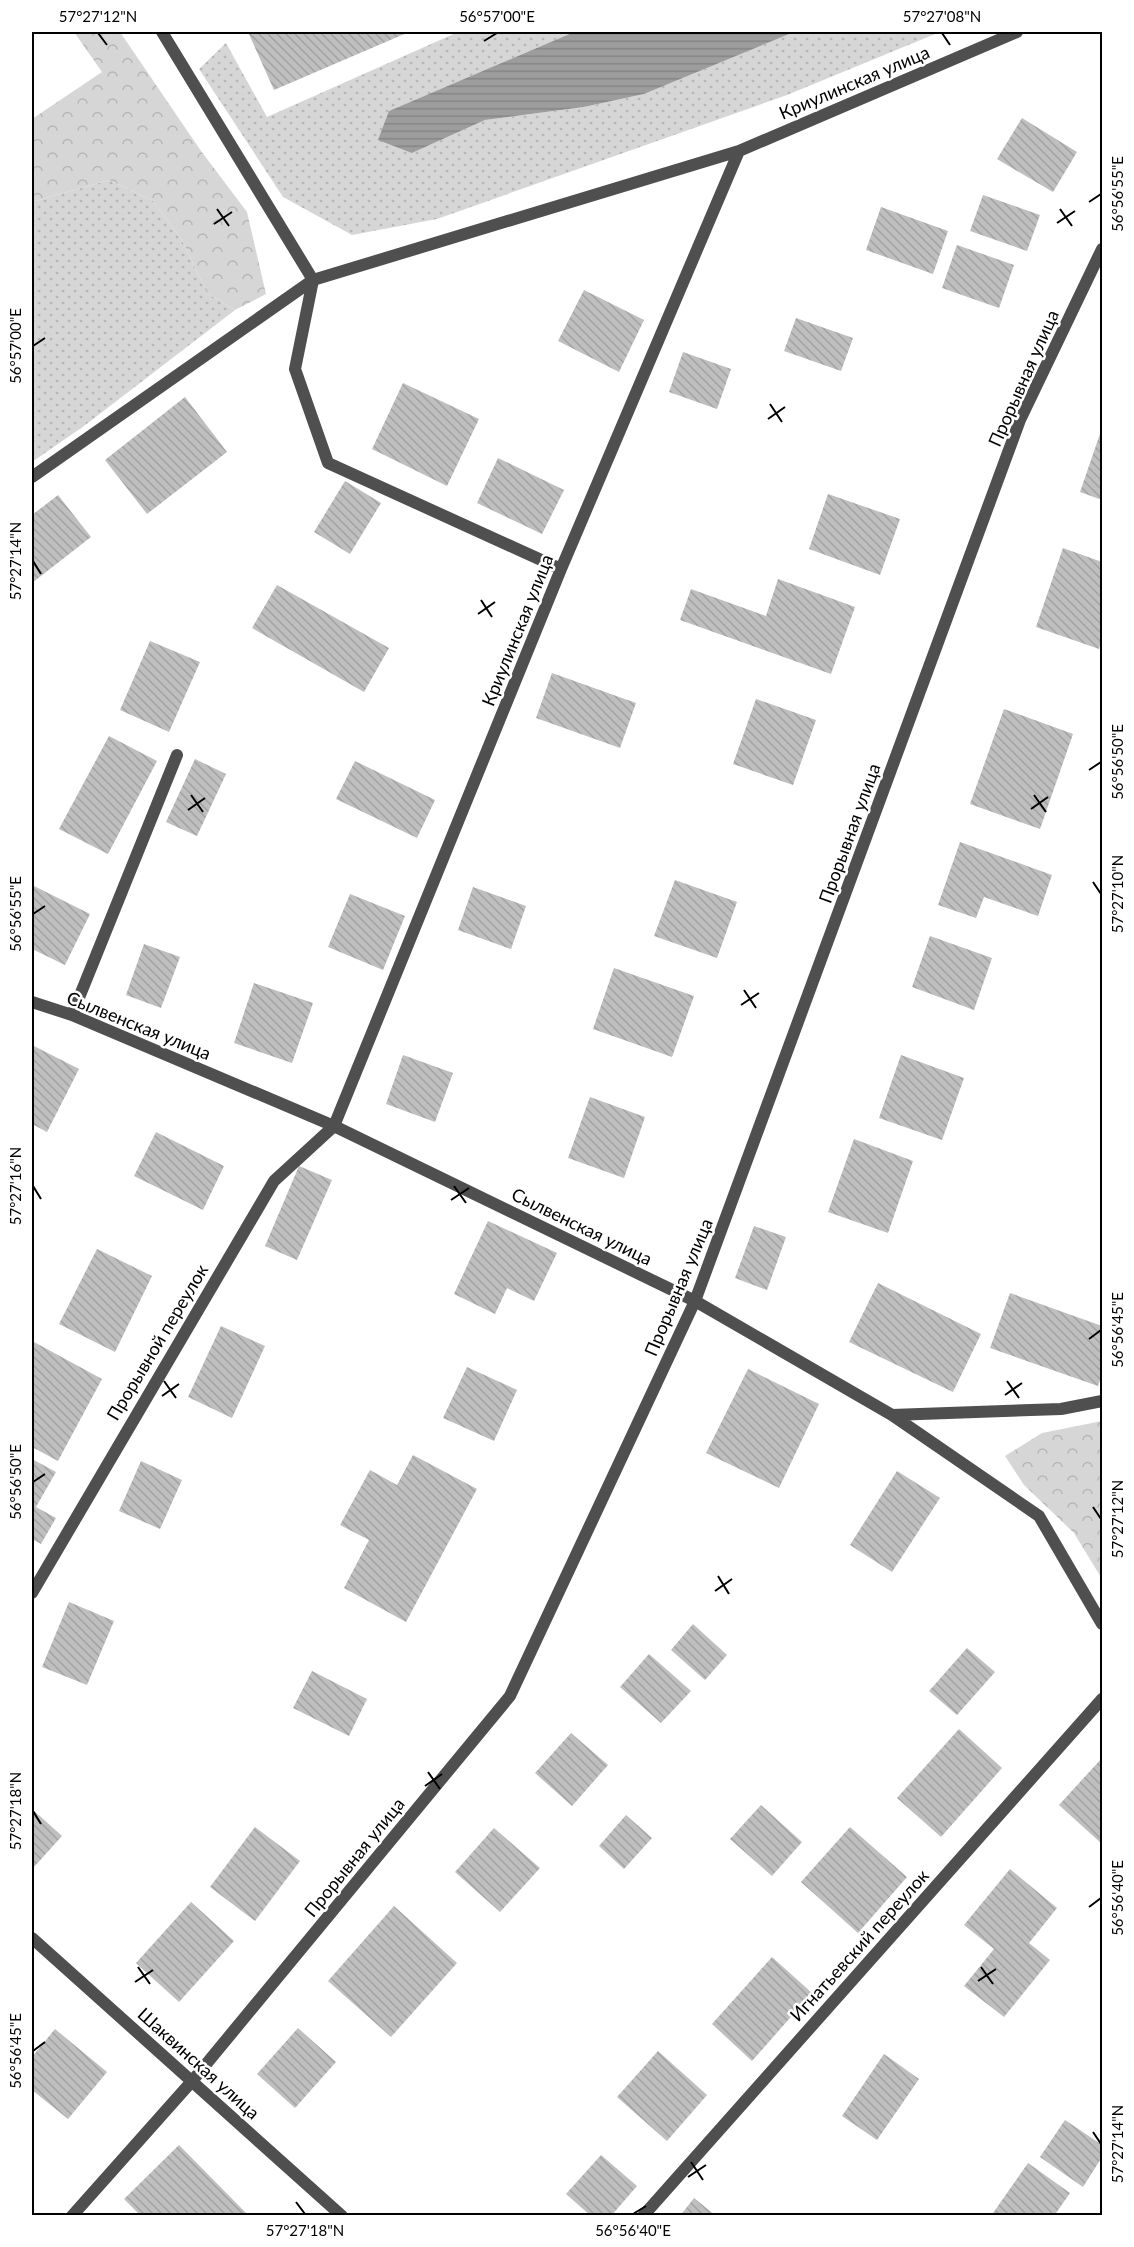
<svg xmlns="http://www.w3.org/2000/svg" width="1134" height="2247" font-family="Lato,sans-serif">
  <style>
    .grass { fill: url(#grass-dots) }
    .forest { fill: url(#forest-crowns) }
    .water { fill: url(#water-rules) }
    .building { fill: url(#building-back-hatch) }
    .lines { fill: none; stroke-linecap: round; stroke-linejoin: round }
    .street { stroke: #4f4f4f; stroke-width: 12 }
    .ticks { fill: none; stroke: #000; stroke-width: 2 }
    .labels { text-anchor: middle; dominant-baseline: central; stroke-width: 5; stroke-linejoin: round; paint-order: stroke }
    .street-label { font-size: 18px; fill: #000; stroke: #fff }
    .neatline { fill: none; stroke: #000; stroke-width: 2 }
    .ticks-label { font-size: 15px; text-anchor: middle; fill: #000 }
  </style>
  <defs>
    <pattern id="grass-dots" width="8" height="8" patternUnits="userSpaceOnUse" patternTransform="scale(1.5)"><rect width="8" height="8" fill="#d6d6d6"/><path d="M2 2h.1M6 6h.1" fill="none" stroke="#b6b6b6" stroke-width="1.8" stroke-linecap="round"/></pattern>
    <pattern id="forest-crowns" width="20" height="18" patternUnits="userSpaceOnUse" patternTransform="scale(1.5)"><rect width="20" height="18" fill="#d6d6d6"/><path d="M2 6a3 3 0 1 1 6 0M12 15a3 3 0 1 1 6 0" fill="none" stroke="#b6b6b6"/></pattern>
    <pattern id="water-rules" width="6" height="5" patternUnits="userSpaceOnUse" patternTransform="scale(1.5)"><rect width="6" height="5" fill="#9d9d9d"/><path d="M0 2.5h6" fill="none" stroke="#858585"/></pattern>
    <pattern id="building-back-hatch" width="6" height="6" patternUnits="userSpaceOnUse" patternTransform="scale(1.5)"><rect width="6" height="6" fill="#bfbfbf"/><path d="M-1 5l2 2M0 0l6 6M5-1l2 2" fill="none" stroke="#a2a2a2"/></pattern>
  </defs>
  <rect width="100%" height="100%" fill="#fff"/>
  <path class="grass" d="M458,32H574L389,111L412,153L485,120L584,107L644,94L794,32H940L787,95L437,219L352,235L283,197L199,69L226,43L267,117Z
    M109,180L153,201L182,240L207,293L235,310L84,426L32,462V202Z"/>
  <path class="forest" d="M74,32H120L201,151L247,212L266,294L235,310L207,293L182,240L153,201L109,180L32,202V119L102,72Z
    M1102,1421V1579L1074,1533L1024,1485L1005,1456L1042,1433Z"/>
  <path class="water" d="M574,32H794L644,94L584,107L485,120L412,153L378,140L389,111Z"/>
  <path class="building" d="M248,32H409L274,90Z
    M1022,118L1077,152L1053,192L997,159Z
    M983,195L1040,215L1027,251L970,231Z
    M881,207L948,231L933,274L866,250Z
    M957,245L1014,265L999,308L942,288Z
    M584,290L644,320L619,372L558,341Z
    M796,318L853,338L841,371L784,351Z
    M683,352L731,369L717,409L669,392Z
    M403,383L479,419L447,486L372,449Z
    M185,397L227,452L147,514L105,460Z
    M1102,428V500L1080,492Z
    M498,458L564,490L542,534L477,503Z
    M345,481L381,503L350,554L314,532Z
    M828,494L900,519L880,575L809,549Z
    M58,495L91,537L32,583V515Z
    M1063,548L1102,562V639L1099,649L1036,627Z
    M778,579L855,607L831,674L680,620L691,589L766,616Z
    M277,585L389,648L364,692L252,628Z
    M150,641L200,662L169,732L120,710Z
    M552,673L636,703L620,748L536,718Z
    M756,699L816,720L793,785L733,764Z
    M1004,709L1073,734L1040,829L970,804Z
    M109,736L157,761L108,854L59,829Z
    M195,759L226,774L197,836L166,822Z
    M355,761L435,800L417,838L336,799Z
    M960,842L1052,875L1038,916L984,897L976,918L938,905Z
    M675,880L737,902L717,958L654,936Z
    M32,885L90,914L65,965L32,949Z
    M473,887L526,906L511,949L458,930Z
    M350,894L405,916L383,970L328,947Z
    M930,936L992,958L974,1010L912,987Z
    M144,944L180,957L161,1008L126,995Z
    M614,968L694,996L672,1057L593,1029Z
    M254,983L313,1003L292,1063L234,1043Z
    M32,1045L79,1069L47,1132L32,1124Z
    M403,1055L453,1073L435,1122L386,1104Z
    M901,1055L964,1078L942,1140L879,1118Z
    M590,1097L645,1117L624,1178L568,1158Z
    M156,1132L224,1166L203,1210L134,1176Z
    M854,1139L913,1161L888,1233L828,1212Z
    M299,1166L332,1180L297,1260L265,1246Z
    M488,1221L557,1253L534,1301L507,1288L495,1314L454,1294Z
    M754,1226L786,1237L767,1290L735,1278Z
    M97,1249L152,1276L115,1352L59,1324Z
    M878,1283L981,1334L953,1392L849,1342Z
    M1010,1293L1102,1326V1374L1098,1386L990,1348Z
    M221,1326L265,1346L232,1418L188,1397Z
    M34,1342L102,1379L58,1461L32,1447V1347Z
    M467,1367L517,1390L494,1441L443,1418Z
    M748,1369L819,1404L779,1488L706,1453Z
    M413,1455L477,1489L406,1622L344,1588L369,1540L340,1525L370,1470L397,1485Z
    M32,1459L56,1472L36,1507L56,1518L41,1544L32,1539Z
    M141,1461L182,1480L160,1529L119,1511Z
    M897,1471L940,1498L892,1572L850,1545Z
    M69,1602L114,1621L87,1685L42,1667Z
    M693,1624L727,1655L705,1680L671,1650Z
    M967,1648L995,1672L957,1715L929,1691Z
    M649,1654L691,1691L661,1723L620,1687Z
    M312,1671L367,1699L349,1736L293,1708Z
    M959,1729L1002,1768L941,1837L897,1798Z
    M571,1733L608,1765L572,1806L535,1773Z
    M1102,1758V1844L1059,1805Z
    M761,1805L802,1842L772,1876L730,1839Z
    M32,1809L62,1836L34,1867L32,1865Z
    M626,1815L652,1838L624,1869L599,1846Z
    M255,1827L300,1861L255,1921L210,1887Z
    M850,1827L907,1877L858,1933L801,1882Z
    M494,1828L540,1868L500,1912L455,1872Z
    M1010,1869L1057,1908L1029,1943L1050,1960L1004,2017L964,1986L994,1949L964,1925Z
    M191,1902L234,1941L179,2002L136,1963Z
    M394,1906L457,1963L391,2037L328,1981Z
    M772,1957L812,1993L752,2061L712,2024Z
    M298,2028L336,2062L295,2108L257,2074Z
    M55,2029L107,2072L68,2119L32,2090V2057Z
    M658,2051L707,2095L667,2141L617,2097Z
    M884,2054L919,2079L877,2140L842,2116Z
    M1065,2120L1102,2145V2157L1083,2187L1040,2157Z
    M179,2145L249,2216H141L124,2199Z
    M601,2155L637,2186L611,2216H591L566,2194Z
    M1028,2163L1070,2193L1054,2216H991Z
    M694,2198L716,2216H680Z"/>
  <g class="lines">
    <path class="street" d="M162,32L313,280L295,369L328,463L561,569
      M32,477L313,280L739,151L1017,32
      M32,1002L72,1015L334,1126L695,1301L892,1415L1039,1516L1102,1624
      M72,1015L177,755
      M892,1415L1061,1409L1102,1401
      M32,1593L274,1181L334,1126L561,569L739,151
      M32,1938L342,2216
      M72,2216L193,2080L510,1696L695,1301L1020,420L1102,249
      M643,2216L1102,1699"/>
  </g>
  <path class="ticks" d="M98,33L107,45M942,33L950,45M484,41L497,33M1089,202L1101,194M217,209L229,226M1060,209L1072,226M1057,223L1075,211M214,224L232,212M33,346L45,338M770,404L782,422M768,419L785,407M33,561L41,574M481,600L492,617M478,614L495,602M1089,770L1101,762M191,795L203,812M1034,795L1046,812M1031,809L1048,797M188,810L205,798M1093,882L1101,894M33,914L45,906M744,990L756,1008M741,1005L759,993M33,1186L41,1199M454,1186L466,1203M451,1200L469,1188M1089,1339L1101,1330M164,1381L176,1398M1007,1381L1019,1398M1005,1395L1022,1383M162,1396L179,1384M33,1482L45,1474M1093,1507L1101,1519M718,1576L729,1594M715,1591L732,1579M428,1772L440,1789M425,1786L442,1774M33,1811L41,1824M1089,1907L1101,1898M138,1967L150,1984M981,1967L993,1984M978,1981L996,1969M135,1982L153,1970M33,2051L45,2042M1093,2132L1101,2144M691,2162L703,2180M688,2177L706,2165M296,2202L305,2214M633,2214L646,2206"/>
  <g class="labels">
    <g class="street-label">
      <text transform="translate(854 82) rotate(-23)">Криулинская улица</text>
      <text transform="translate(1023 378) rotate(-66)">Прорывная улица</text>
      <text transform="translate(517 630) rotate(-68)">Криулинская улица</text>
      <text transform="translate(849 833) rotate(-70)">Прорывная улица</text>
      <text transform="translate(139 1025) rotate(22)">Сылвенская улица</text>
      <text transform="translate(582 1226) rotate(26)">Сылвенская улица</text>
      <text transform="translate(678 1287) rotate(-67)">Прорывная улица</text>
      <text transform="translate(157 1342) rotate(-59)">Прорывной переулок</text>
      <text transform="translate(354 1857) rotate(-51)">Прорывная улица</text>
      <text transform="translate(859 1945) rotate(-48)">Игнатьевский переулок</text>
      <text transform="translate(199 2063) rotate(42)">Шаквинская улица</text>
    </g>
  </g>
  <rect width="1134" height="2247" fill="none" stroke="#ffffff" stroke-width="66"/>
  <rect x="33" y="33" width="1068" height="2181" class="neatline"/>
  <g class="ticks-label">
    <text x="98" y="22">57°27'12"N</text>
    <text x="497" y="22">56°57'00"E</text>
    <text x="942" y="22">57°27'08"N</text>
    <text transform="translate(1118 194) rotate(-90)" y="5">56°56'55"E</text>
    <text transform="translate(16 346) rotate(-90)" y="5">56°57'00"E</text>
    <text transform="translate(16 561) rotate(-90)" y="5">57°27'14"N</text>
    <text transform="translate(1118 762) rotate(-90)" y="5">56°56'50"E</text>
    <text transform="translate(1118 894) rotate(-90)" y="5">57°27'10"N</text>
    <text transform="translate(16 914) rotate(-90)" y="5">56°56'55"E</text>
    <text transform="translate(16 1186) rotate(-90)" y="5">57°27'16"N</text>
    <text transform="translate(1118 1330) rotate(-90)" y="5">56°56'45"E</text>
    <text transform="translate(16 1482) rotate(-90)" y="5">56°56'50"E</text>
    <text transform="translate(1118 1519) rotate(-90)" y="5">57°27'12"N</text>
    <text transform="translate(16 1811) rotate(-90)" y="5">57°27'18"N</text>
    <text transform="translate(1118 1898) rotate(-90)" y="5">56°56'40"E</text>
    <text transform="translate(16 2051) rotate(-90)" y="5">56°56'45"E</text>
    <text transform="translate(1118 2144) rotate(-90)" y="5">57°27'14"N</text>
    <text x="305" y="2236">57°27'18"N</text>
    <text x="633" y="2236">56°56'40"E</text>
  </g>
</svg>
